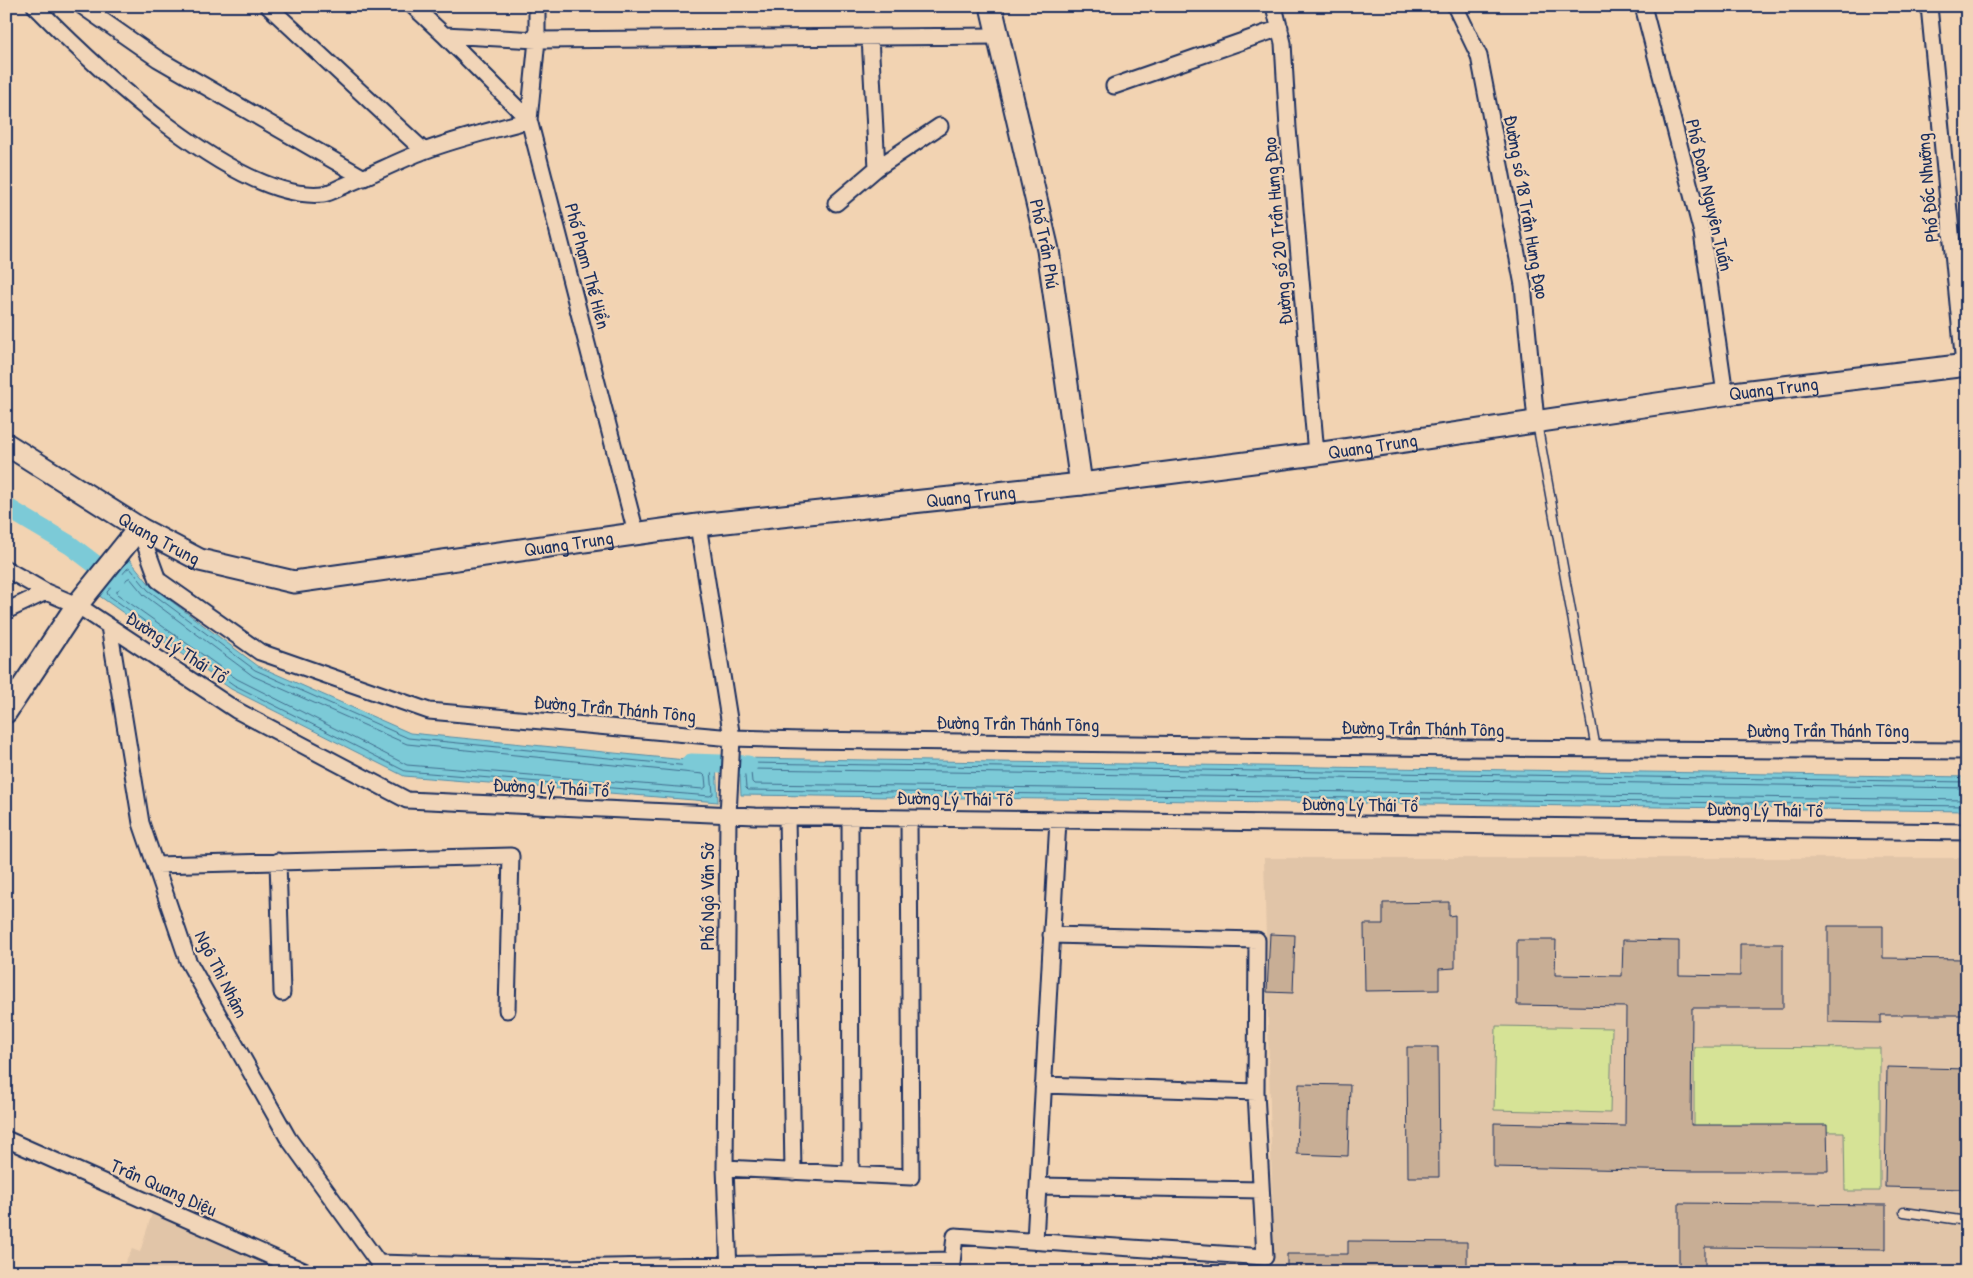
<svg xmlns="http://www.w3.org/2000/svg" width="1973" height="1278" font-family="'Patrick Hand',sans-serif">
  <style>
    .built { fill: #e1c5a8 }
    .green { fill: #d6e396; stroke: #78897a }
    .water { fill: #7bcad7; stroke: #558ca7 }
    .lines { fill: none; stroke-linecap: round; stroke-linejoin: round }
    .shore { stroke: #416d8e; stroke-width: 1 }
    .canal { stroke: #7bcad7; stroke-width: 19 }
    .building { fill: #c8ae95; stroke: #1b2f5e }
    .lane-casing { stroke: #1b2f5e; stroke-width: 11 }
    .street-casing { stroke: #1b2f5e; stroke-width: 19 }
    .secondary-casing { stroke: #1b2f5e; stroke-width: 25 }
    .lane { stroke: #f1d5b8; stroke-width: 8 }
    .street { stroke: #f1d5b8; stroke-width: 15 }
    .secondary { stroke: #f1d5b8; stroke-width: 21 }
    .labels { text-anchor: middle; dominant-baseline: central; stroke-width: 4.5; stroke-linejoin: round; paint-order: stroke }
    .street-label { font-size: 19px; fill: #1b2f5e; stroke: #f1d5b8 }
  </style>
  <rect width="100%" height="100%" fill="#f2d3b2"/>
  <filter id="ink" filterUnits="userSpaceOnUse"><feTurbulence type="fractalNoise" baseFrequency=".02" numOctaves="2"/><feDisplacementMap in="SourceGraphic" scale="10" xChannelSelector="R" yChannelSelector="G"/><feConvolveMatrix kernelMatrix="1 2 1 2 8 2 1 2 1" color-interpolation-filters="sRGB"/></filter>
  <g filter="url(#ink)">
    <path class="built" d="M1264,858H1967V1272H1274Z
      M153,1210L292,1272H109L113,1264L122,1268L132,1249L140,1252Z"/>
    <path class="green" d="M1496,1026L1612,1028L1610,1113L1494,1110Z
      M1694,1047L1880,1048V1191H1845L1844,1132L1694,1131Z"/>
    <path class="water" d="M129,559L151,586L258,666L410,733L716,763L718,802L404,776L231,689L98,595Z
      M739,758L1967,777V811L741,795Z"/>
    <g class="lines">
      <path class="shore" d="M130,568L148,590L255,670L408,738L709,768L711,770L713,794L710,796L405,771L234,685L108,595L107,592L127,569Z
        M130,578L144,595L253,676L407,744L703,774L705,776L706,787L703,789L407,765L237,679L117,594V591L127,579Z
        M1967,782L747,763L744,765L746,788L748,790L1967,806
        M1967,788L754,769L751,772L752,782L754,784L1967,800"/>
      <path class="canal" d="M6,507L70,545L116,580
        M691,763L748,765"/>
    </g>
    <path class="building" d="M1449,902V916L1455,915V968L1439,969V990L1365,991L1364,924H1383V903Z
      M1828,926H1883V958L1967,959V1015H1881V1023L1828,1022Z
      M1270,934L1295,935L1293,993L1267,992Z
      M1517,940H1556L1555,975L1622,976L1623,940L1679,941V975L1740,976V944H1783V1008H1692L1691,1125H1827L1828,1171H1691L1494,1167V1123L1625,1126L1626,1007L1517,1005Z
      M1407,1047H1438L1439,1177H1408Z
      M1887,1067L1967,1069V1189L1885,1187Z
      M1299,1084L1350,1085L1348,1156L1297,1154Z
      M1679,1203L1886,1205V1249L1705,1247V1272H1679Z
      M1348,1241L1467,1242V1272H1287V1254H1348Z"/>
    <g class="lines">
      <defs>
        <path id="lane" d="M1537,423L1596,749
          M1904,1212L1967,1221"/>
        <path id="street" d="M35,6C93,65 236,203 323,194C331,193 340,187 348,184C373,174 398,161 424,151C458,138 494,130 529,120L444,35
          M82,6L158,59L364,178
          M268,6L424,151
          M413,6L444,35L537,40L998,36
          M537,6V40L529,120L636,533
          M1274,6L1283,43L1288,128L1316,454
          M1455,6L1479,56L1523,285L1536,421
          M1643,6L1702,233L1725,394
          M1929,6L1964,365
          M870,37L877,168
          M1114,86L1280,28
          M836,203L877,168L940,126
          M698,525L732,738L728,815L725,1168L729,1272
          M139,528L158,580L260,652L429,711L732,738L802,740L1468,748L1967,751
          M6,569L46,592L77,605L236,710L407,800L755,816L1967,832
          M6,611L46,592
          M109,626L141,823L188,961L288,1138L385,1272
          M787,816L793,1172
          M850,817L851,1174
          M278,861L282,993
          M155,865L511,856L507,1010
          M1043,1085L1256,1092
          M6,1139L306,1272
          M725,1168L911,1177L909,818
          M1038,1186L1261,1190
          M1035,1241L1058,820
          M378,1263L559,1268L952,1260
          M951,1272L955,1236L1265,1257L1256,1092L1257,940L1051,935"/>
        <g id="secondary">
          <path id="s1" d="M991,6L1048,250L1081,484"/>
          <path id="s2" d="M6,444L139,528L200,560L294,582L698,525L1081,484L1316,454L1725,394L1967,365"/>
          <path d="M6,712L77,605L139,528"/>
        </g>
      </defs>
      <use href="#lane" class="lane-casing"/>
      <use href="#street" class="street-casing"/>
      <use href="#secondary" class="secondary-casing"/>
      <use href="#lane" class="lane"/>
      <use href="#street" class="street"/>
      <use href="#secondary" class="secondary"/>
    </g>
  </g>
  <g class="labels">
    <g class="street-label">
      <text transform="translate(1927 188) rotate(-95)">Phố Đốc Nhưỡng</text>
      <text transform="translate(1710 195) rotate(77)">Phố Đoàn Nguyên Tuấn</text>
      <text transform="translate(1527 207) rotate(80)">Đường số 18 Trần Hưng Đạo</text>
      <text transform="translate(1277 231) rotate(-95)">Đường số 20 Trần Hưng Đạo</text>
      <text stroke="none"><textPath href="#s1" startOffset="244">Phố Trần Phú</textPath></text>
      <text transform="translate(588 266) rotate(75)">Phố Phạm Thế Hiển</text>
      <text stroke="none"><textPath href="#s2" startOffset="1815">Quang Trung</textPath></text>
      <text stroke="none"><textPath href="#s2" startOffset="1410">Quang Trung</textPath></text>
      <text stroke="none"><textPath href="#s2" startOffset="1005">Quang Trung</textPath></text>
      <text stroke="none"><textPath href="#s2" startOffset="180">Quang Trung</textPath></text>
      <text stroke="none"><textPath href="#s2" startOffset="600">Quang Trung</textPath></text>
      <text transform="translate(177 647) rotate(33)">Đường Lý Thái Tổ</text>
      <text transform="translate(615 708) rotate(5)">Đường Trần Thánh Tông</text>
      <text transform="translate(1018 723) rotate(1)">Đường Trần Thánh Tông</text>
      <text transform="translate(1423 728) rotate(1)">Đường Trần Thánh Tông</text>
      <text x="1828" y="730">Đường Trần Thánh Tông</text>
      <text transform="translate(551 787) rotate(3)">Đường Lý Thái Tổ</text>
      <text transform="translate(955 798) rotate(1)">Đường Lý Thái Tổ</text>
      <text transform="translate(1360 804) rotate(1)">Đường Lý Thái Tổ</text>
      <text transform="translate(1765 809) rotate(1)">Đường Lý Thái Tổ</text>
      <text transform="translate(707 897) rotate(-90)">Phố Ngô Văn Sở</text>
      <text transform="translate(222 974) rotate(63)">Ngô Thì Nhậm</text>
      <text transform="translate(164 1187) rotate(24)">Trần Quang Diệu</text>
    </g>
  </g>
  <rect width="1973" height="1278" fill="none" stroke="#f1d5b8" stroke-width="25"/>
  <rect x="12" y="12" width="1948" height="1253" fill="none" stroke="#1b2f5e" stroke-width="2" filter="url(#ink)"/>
</svg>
